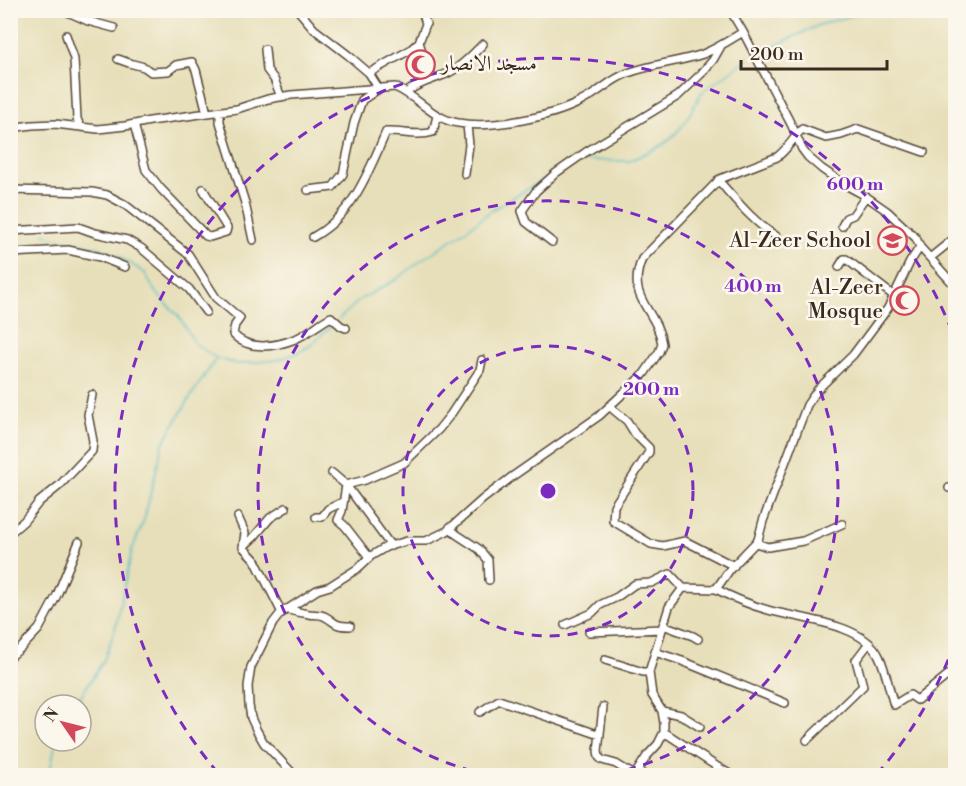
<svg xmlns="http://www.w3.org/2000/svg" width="966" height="786" font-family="'Libre Bodoni',Amiri,serif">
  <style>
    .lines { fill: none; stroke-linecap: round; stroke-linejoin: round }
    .stream { stroke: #4cbac3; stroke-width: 1.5 }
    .minor-casing { stroke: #554535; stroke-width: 10 }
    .minor { stroke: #fff; stroke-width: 7 }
    .ring { fill: none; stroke: #7b2cbf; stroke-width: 3; stroke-dasharray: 10 8 }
    .labels { text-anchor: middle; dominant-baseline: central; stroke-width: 5; stroke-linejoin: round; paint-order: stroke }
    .poi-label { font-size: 21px; fill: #3b2a1e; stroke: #fbf7ec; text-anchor: end }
    .centre { fill: #7b2cbf; stroke: #fbf7ec; stroke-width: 3 }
    .ring-label { font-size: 18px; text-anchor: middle; font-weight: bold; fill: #7b2cbf; stroke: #fbf7ec; stroke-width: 5; stroke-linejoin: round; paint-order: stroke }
  </style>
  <rect width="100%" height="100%" fill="#fbf7ec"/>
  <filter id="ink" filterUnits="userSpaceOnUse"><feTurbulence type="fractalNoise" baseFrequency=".0167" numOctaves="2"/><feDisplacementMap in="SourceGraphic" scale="12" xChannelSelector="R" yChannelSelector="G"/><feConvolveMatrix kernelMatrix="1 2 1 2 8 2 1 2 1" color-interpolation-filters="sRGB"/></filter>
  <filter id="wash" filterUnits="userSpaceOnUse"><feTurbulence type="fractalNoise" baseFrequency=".008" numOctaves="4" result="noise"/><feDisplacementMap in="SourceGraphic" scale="24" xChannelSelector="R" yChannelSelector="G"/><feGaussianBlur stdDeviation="1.35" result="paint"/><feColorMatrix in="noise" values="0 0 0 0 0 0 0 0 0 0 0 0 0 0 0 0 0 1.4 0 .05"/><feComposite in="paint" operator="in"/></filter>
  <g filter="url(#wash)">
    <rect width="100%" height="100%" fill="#e7dfb9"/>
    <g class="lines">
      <path class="stream" d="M759,53L819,25L871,10
        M578,160L629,161L657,148L671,139L684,124L702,92L749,58
        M44,233L51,238L97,247L120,257L145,273L154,290L180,318L195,344L216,358L238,364L277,360L292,355L310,346L333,324
        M339,319L361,299L397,279L423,259L462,233L492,210L543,180
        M75,705L104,660L115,629L132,550L144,520L163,443L191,396L215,360
        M49,776L56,741"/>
    </g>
  </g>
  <g filter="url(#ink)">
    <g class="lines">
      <defs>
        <path id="minor" d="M68,10V12L88,21L114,28
          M298,10L314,29L348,55L369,73L379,89
          M422,10L426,24L419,42L426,65L424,82
          M730,10L743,32L792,126L802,149L808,157L822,169L844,184L864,195L887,211L916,238L920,247L956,287
          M685,11V10
          M66,35L74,59L77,119L80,126
          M265,49L267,70L274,79L281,97
          M118,59L129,63L144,67L151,72L168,71L176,65L192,62L196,70L207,113
          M369,73L410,50L419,42
          M407,92C421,81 435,80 450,72C463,66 473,54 483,44
          M220,112V122L245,203L253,240
          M134,124L146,170L161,189L206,236L210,237L226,232L227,228L203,189
          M10,128L32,125L55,124L98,129L125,126L150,121L237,109L268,99L291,95L395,87C418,97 433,119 458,123C491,129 552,117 582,101C598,93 611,79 628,73C653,64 679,62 703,54C718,48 730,40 743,32
          M465,174L469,145L467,125
          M718,180C736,200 753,222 776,236
          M10,190L92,192L107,195L124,204L188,254L216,298L240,318L235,325L233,334C248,351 275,347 295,339C308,334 319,323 331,317L341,326L346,328
          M308,190L333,187L343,174L354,123L362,100L377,90
          M842,226L846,218L853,215L866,196
          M10,231L78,227L95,233L127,240L141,248L189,289L206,312
          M313,237C353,215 369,171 386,132C402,131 417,137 433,132L437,116
          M552,242L526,222L522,211L536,191L556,173L586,152L678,96L701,74L713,60L721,46
          M10,253L68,250L100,257L125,267
          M930,258L956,237
          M839,267L844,259H846L894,296
          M609,406L627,421L635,434L649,448V452L614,506L613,521L651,544L663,546L685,541L734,566
          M332,473L346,485L391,546
          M346,485L365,480L404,463L439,429L451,414L480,370L482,360
          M346,485L342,511L338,520L345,526L369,557
          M949,488L956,489
          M238,517L245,533L243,547
          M316,517H322L328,509L343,502
          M450,527L456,534L479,549L488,560L489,580
          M10,533L24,521L39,502L60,485L92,451L93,441L88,415L92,395
          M756,543L768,547L803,541L842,524
          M716,589C733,598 750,605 768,610C799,619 863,623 879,656C886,670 889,690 894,705L910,695L917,700L948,675
          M286,609C290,611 304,613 309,614C314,615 319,614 324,616C336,622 333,626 350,626
          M282,613L255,560L243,547L254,537L270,518L286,508
          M565,625L592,613L600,605L617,597L635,584L651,583L670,574L683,588
          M663,625L693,636L698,639
          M589,632L662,629
          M655,652L682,661L785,703
          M10,657L22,647L39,629L57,595L79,542
          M605,660L643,672H649
          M603,707L598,751L599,757L602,760L616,764L634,775
          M662,711L681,715L700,727
          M480,712L499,700L600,735
          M664,732L716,766L733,776
          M807,740L863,686L856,660L869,643
          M638,770L646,776
          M295,776L264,743L257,731L251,718L249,705L248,686L251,667L273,623L280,614L317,590L330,586L341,579L357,569L371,556L386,547L407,541H426L447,531L483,499L513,476L599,416L644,374L659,352L662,344C657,309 625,299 642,259L720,179L777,157C788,149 793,138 802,129L826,138L841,135L858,129L924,152
          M634,776L647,756L658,744L664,732V723L662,711L652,695L649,672L669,607L683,588L716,589L731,568L758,540L763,521L807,405L818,389L853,355L888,308L910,262L920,247"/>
      </defs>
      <use href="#minor" class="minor-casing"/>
      <use href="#minor" class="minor"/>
    </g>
  </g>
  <g class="ring">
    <circle cx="548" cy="491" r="145"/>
    <path d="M490 775A290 290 0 1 1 606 775"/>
    <path d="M955 643A434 434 0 0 1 878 773M218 773A434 434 0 1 1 955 339"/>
  </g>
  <defs>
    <symbol id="mosque-ring" viewBox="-11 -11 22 22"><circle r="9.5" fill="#fbf7ec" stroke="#d1495b" stroke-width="1.5"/><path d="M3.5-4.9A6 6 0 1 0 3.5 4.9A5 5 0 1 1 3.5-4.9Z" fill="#d1495b"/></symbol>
    <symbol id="school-ring" viewBox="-11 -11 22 22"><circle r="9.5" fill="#fbf7ec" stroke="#d1495b" stroke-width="1.5"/><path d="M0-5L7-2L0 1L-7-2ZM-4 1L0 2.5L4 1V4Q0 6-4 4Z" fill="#d1495b"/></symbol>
  </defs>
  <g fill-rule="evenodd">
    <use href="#mosque-ring" x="404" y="48" width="33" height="33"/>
    <use href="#school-ring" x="876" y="224" width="33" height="33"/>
    <use href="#mosque-ring" x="888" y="284" width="33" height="33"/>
  </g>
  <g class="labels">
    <g class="poi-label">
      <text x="441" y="64" text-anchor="start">مسجد الانصار</text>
      <text x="871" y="241">Al-Zeer School</text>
      <text x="883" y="288">Al-Zeer<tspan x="883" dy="24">Mosque</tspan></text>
    </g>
  </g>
  <circle cx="548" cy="491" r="9" class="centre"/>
  <g class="ring-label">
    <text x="855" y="190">600 m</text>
    <text x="753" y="292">400 m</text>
    <text x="651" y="395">200 m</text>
  </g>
  <rect width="966" height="786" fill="none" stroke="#fbf7ec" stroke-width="36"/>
  <g transform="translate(63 723) rotate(305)"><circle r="28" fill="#fbf7ec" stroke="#aea59a" stroke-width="1.5"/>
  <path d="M0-4.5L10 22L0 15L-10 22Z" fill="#d1495b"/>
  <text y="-9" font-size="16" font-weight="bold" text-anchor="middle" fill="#3b2a1e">N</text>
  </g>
  <path d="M741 60v9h146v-9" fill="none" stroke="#3b2a1e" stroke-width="3"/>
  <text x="750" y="60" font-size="18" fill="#3b2a1e" stroke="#fbf7ec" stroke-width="4.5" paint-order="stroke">200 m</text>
</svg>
